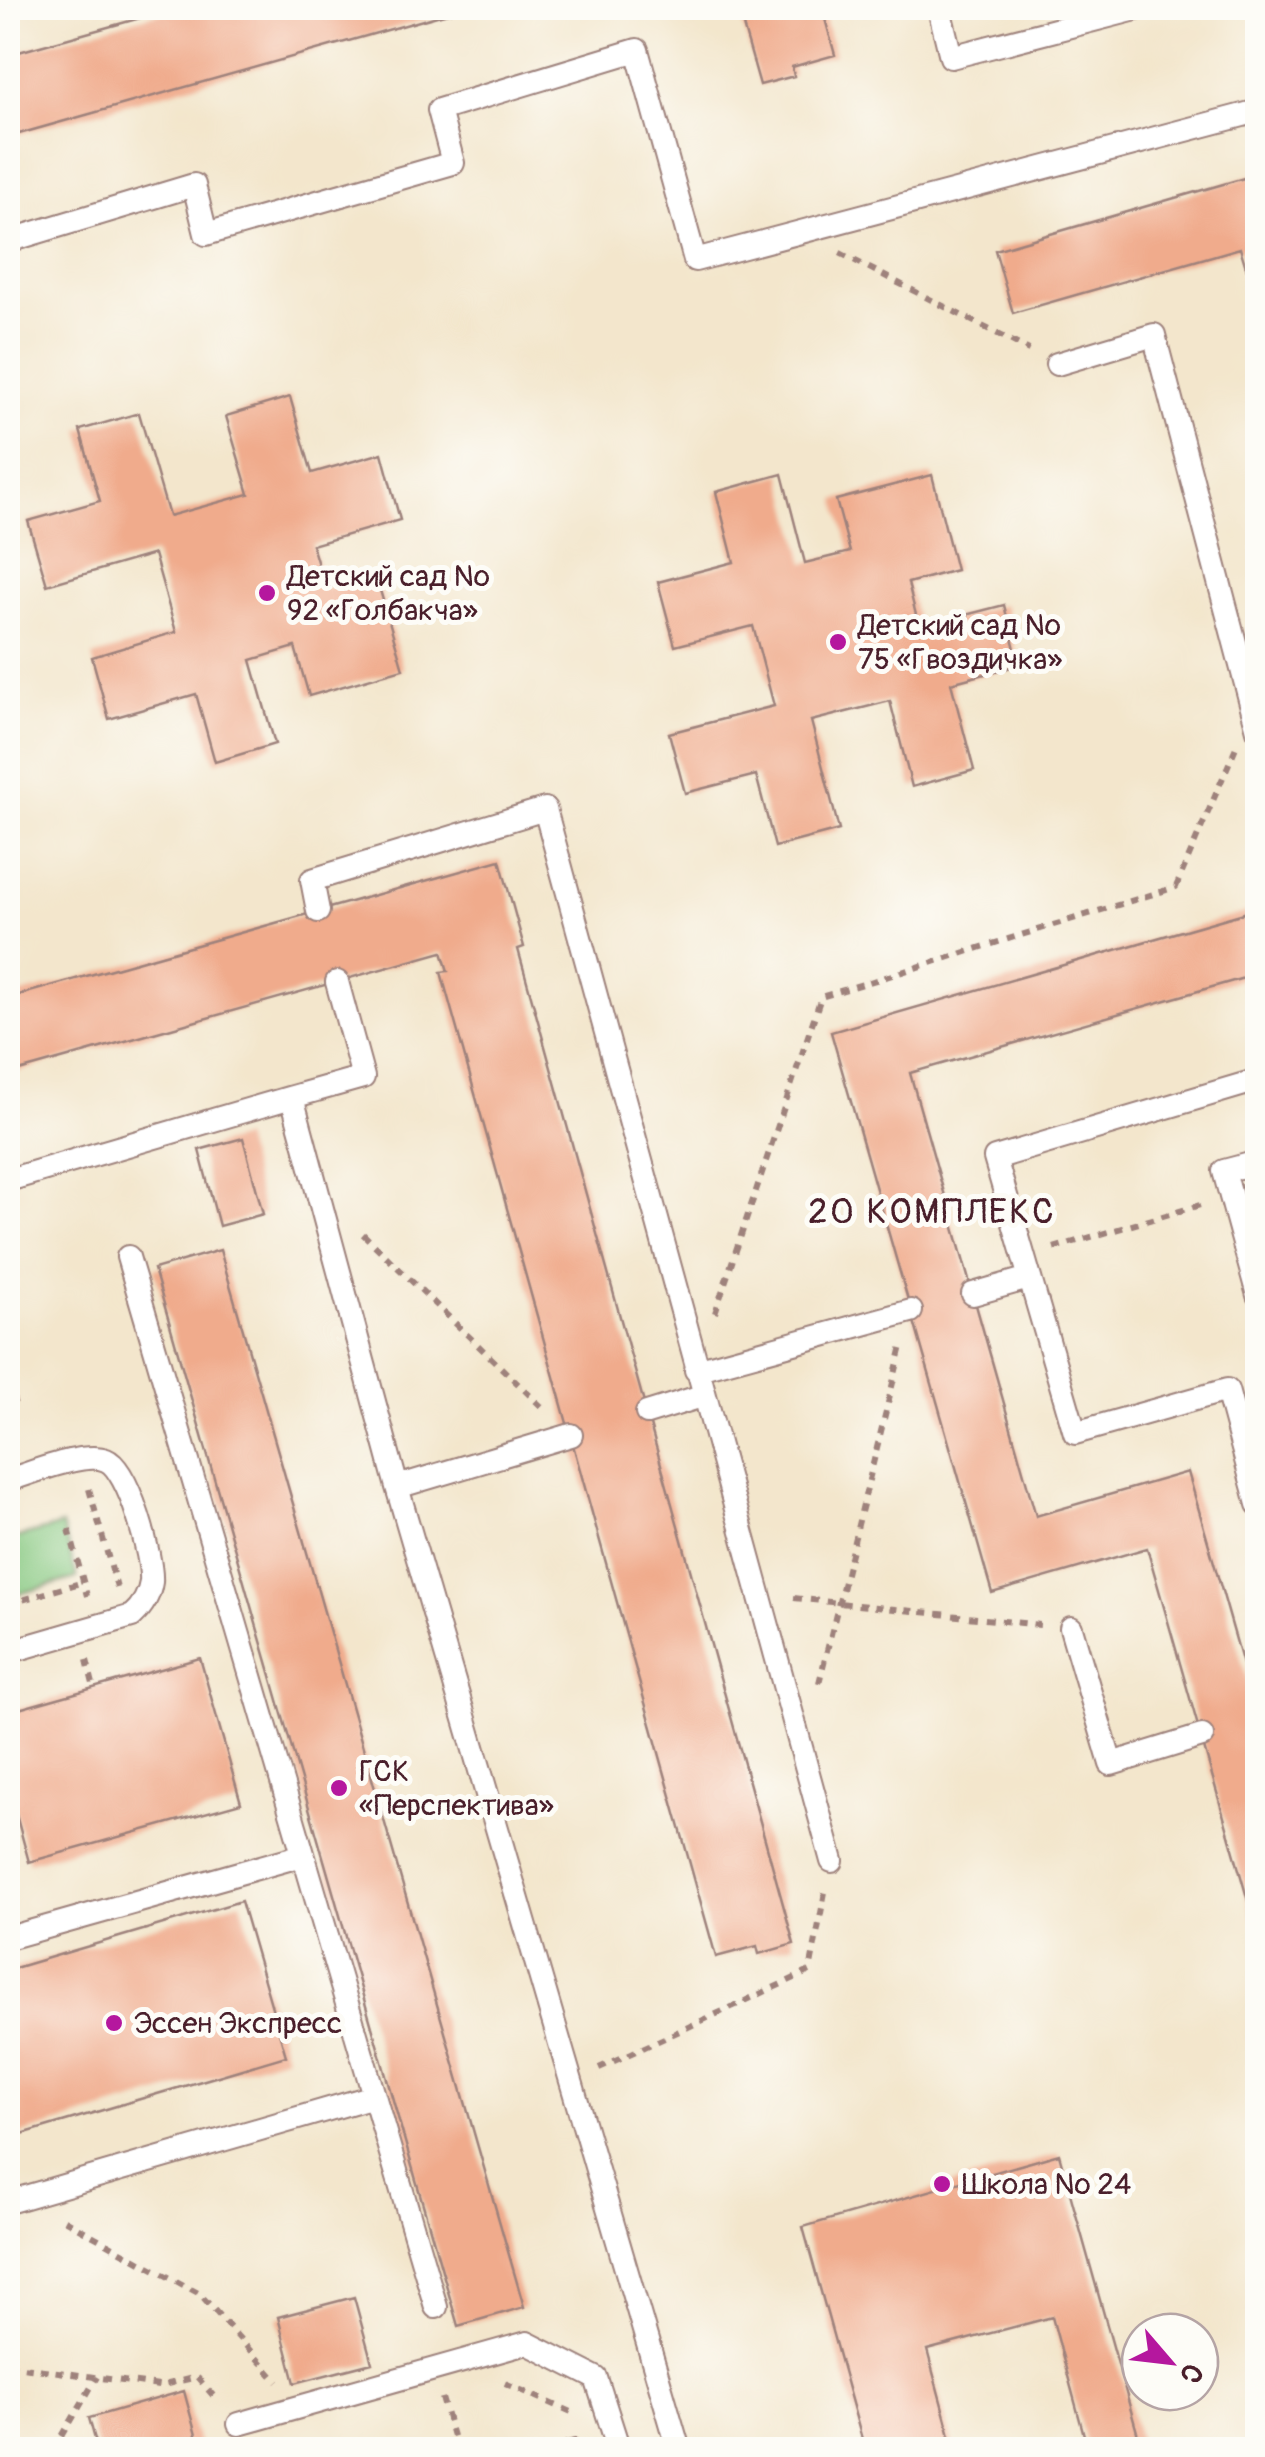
<svg xmlns="http://www.w3.org/2000/svg" width="1265" height="2457" font-family="Pangolin,sans-serif">
  <style>
    .green { fill: #85c77f; stroke: #687355; stroke-width: 2.5 }
    .building { fill: #f0ab8c }
    .lines { fill: none; stroke-linecap: round; stroke-linejoin: round }
    .lane-casing { stroke: #9e827c; stroke-width: 26 }
    .path { stroke: #9e827c; stroke-width: 6; stroke-dasharray: 8 8; stroke-linecap: butt }
    .lane { stroke: #fff; stroke-width: 22 }
    .poi-dot { fill: #b5179e; stroke: #fdfcf7; stroke-width: 4 }
    .labels { text-anchor: middle; dominant-baseline: central; stroke-width: 10; stroke-linejoin: round; paint-order: stroke }
    .poi-label { font-size: 30px; fill: #4a1f2b; stroke: #fdfcf7; text-anchor: start }
    .quarter-label { font-size: 35px; letter-spacing: 2.5px; fill: #4a1f2b; stroke: #fdfcf7 }
  </style>
  <rect width="100%" height="100%" fill="#fdfcf7"/>
  <filter id="ink" filterUnits="userSpaceOnUse"><feTurbulence type="fractalNoise" baseFrequency=".01" numOctaves="2"/><feDisplacementMap in="SourceGraphic" scale="20" xChannelSelector="R" yChannelSelector="G"/><feConvolveMatrix kernelMatrix="1 2 1 2 8 2 1 2 1" color-interpolation-filters="sRGB"/></filter>
  <filter id="wash" filterUnits="userSpaceOnUse"><feTurbulence type="fractalNoise" baseFrequency=".0048" numOctaves="4" result="noise"/><feDisplacementMap in="SourceGraphic" scale="40" xChannelSelector="R" yChannelSelector="G"/><feGaussianBlur stdDeviation="2.25" result="paint"/><feColorMatrix in="noise" values="0 0 0 0 0 0 0 0 0 0 0 0 0 0 0 0 0 1.4 0 .05"/><feComposite in="paint" operator="in"/></filter>
  <g filter="url(#wash)">
    <rect width="100%" height="100%" fill="#f3e6cc"/>
    <path class="green" d="M62,1525L77,1578L8,1597V1540Z"/>
    <g id="blocks">
      <path class="building" d="M176,8H462V9L8,137V55Z
        M738,8H822L835,55L792,67L794,76L760,85Z
        M1258,174V306L1240,248L1013,313L995,250Z
        M290,397L312,473L382,453L400,520L312,545L325,588L375,573L403,669L309,696L295,647L251,660L275,744L215,762L196,694L109,719L92,657L176,632L154,554L47,585L28,521L100,501L80,430L139,413L169,516L249,494L226,416Z
        M782,474L805,563L850,552L836,500L932,475L956,570L908,583L919,627L1004,605L1019,665L951,683L974,770L912,787L890,701L811,721L839,830L775,847L756,775L685,793L669,733L774,706L753,626L675,646L658,582L734,562L716,492Z
        M500,860L524,947L518,949L794,1944L759,1954L757,1946L716,1957L441,972L448,971L442,952L8,1074V998Z
        M1258,909V974L910,1073L1036,1516L1188,1472L1258,1717L1256,1929L1147,1548L992,1593L831,1032Z
        M243,1138L263,1214L219,1226L199,1150Z
        M220,1250L524,2307L458,2326L154,1269Z
        M8,1375L16,1402L8,1405Z
        M200,1658L241,1803L29,1862L8,1785V1712Z
        M241,1901L286,2056L8,2138V1970Z
        M1059,2154L1142,2450H1088L1052,2317L927,2350L954,2450H865L803,2227Z
        M354,2297L372,2363L295,2383L278,2317Z
        M184,2391L200,2450H98L89,2418Z
        M576,2439L579,2450H542V2448Z"/>
    </g>
  </g>
  <g filter="url(#ink)">
    <use href="#blocks" fill-opacity="0" stroke="#9e827c" stroke-width="2.5"/>
    <g class="lines">
      <defs>
        <path id="lane" d="M939,8L951,57L1140,8
          M8,241L194,185L206,234L453,163L439,110L637,50L695,260L1258,111
          M1057,364L1154,335L1258,730
          M318,911L312,880L545,809L832,1861
          M1258,1080L995,1158L1075,1433L1227,1390L1258,1504
          M292,1097L363,1077L337,982
          M1258,1162L1224,1171L1258,1295
          M8,1180L292,1097L397,1487L679,2450
          M128,1257L436,2307
          M973,1294L1029,1278
          M696,1370L911,1311
          M647,1413L702,1396
          M8,1480C32,1473 84,1451 106,1460C129,1469 153,1559 151,1582C149,1596 142,1607 132,1616L8,1652
          M397,1487L571,1435
          M1071,1628L1111,1764L1202,1736
          M8,1938L303,1855
          M8,2202L374,2096
          M239,2424L527,2343L596,2378L619,2450"/>
      </defs>
      <use href="#lane" class="lane-casing"/>
      <path class="path" d="M840,253L1029,350
        M363,1234L545,1410
        M1054,1248L1200,1205
        M715,1313L821,997L1176,887L1236,747
        M89,1489L117,1588
        M69,1529L87,1596
        M794,1598L1040,1625
        M8,1604L84,1582
        M87,1660L94,1688
        M819,1683L902,1346
        M599,2068L810,1971L825,1892
        M64,2220L200,2294L278,2382
        M8,2365L159,2386L197,2377L218,2401
        M505,2383L576,2414
        M442,2398L457,2450
        M54,2450L97,2377"/>
      <use href="#lane" class="lane"/>
    </g>
  </g>
  <g class="poi-dot">
    <circle cx="267" cy="593" r="10"/>
    <circle cx="838" cy="642" r="10"/>
    <circle cx="339" cy="1788" r="10"/>
    <circle cx="114" cy="2023" r="10"/>
    <circle cx="942" cy="2184" r="10"/>
  </g>
  <g class="labels">
    <g class="poi-label">
      <text x="287" y="576">Детский сад №<tspan x="287" dy="34">92 «Голбакча»</tspan></text>
      <text x="858" y="625">Детский сад №<tspan x="858" dy="34">75 «Гвоздичка»</tspan></text>
      <text x="359" y="1771">ГСК<tspan x="359" dy="34">«Перспектива»</tspan></text>
      <text x="134" y="2023">Эссен Экспресс</text>
      <text x="962" y="2184">Школа № 24</text>
    </g>
    <g class="quarter-label">
      <text x="932" y="1212">20 КОМПЛЕКС</text>
    </g>
  </g>
  <rect width="1265" height="2457" fill="none" stroke="#fdfcf7" stroke-width="40"/>
  <g transform="translate(1170 2362) rotate(118)"><circle r="48" fill="#fdfcf7" stroke="#b5a4a5" stroke-width="2.5"/>
  <path d="M0-8L18 38L0 25L-18 38Z" fill="#b5179e"/>
  <text y="-15" font-size="28" font-weight="bold" text-anchor="middle" fill="#4a1f2b">С</text>
  </g>
</svg>
